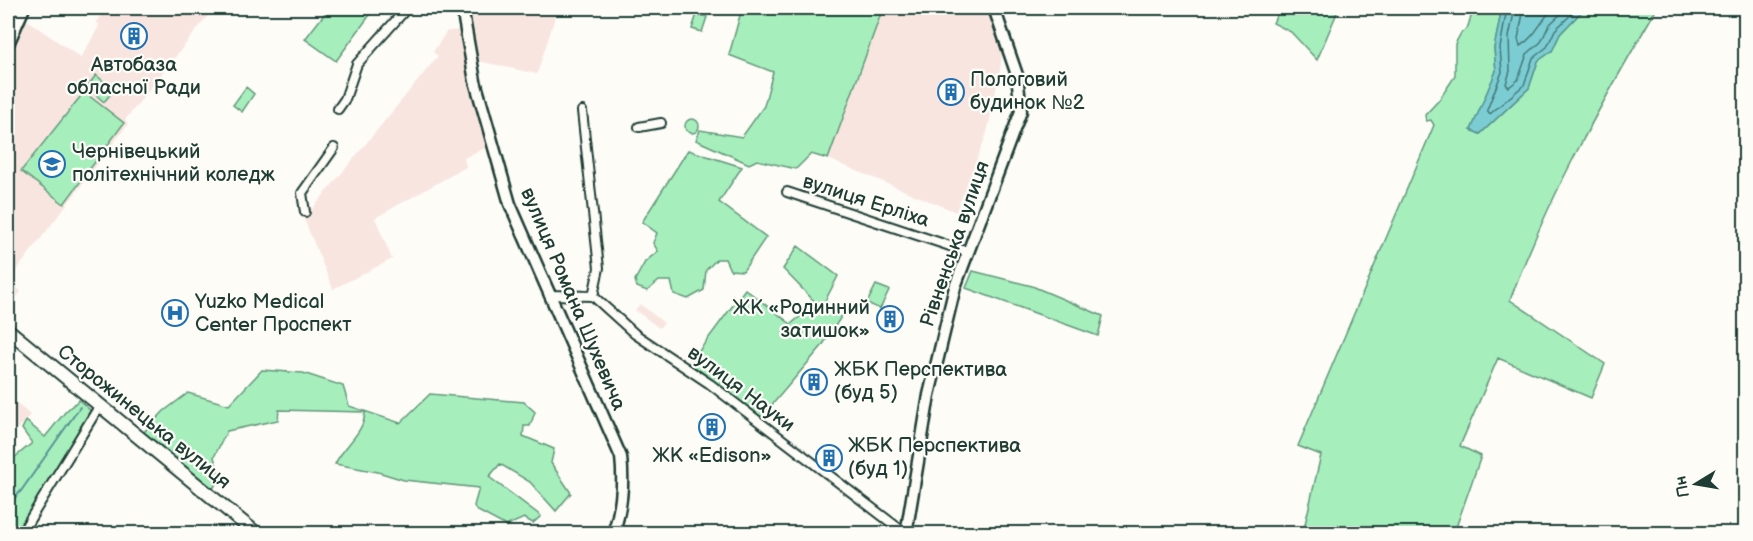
<svg xmlns="http://www.w3.org/2000/svg" width="1753" height="541" font-family="'Balsamiq Sans',sans-serif">
  <style>
    .built { fill: #f8e5e0 }
    .green { fill: #a6efbd; stroke: #629678; stroke-width: 1.5 }
    .water { fill: #7ccdd3; stroke: #579393; stroke-width: 1.5 }
    .lines { fill: none; stroke-linecap: round; stroke-linejoin: round }
    .shore { stroke: #447774; stroke-width: 1.5 }
    .stream { stroke: #579393; stroke-width: 2 }
    .minor-casing { stroke: #1f3d34; stroke-width: 12 }
    .tertiary-casing { stroke: #1f3d34; stroke-width: 15 }
    .primary-casing { stroke: #1f3d34; stroke-width: 16 }
    .minor { stroke: #fdfcf7; stroke-width: 8 }
    .tertiary { stroke: #fdfcf7; stroke-width: 10 }
    .primary { stroke: #fdfcf7; stroke-width: 12 }
    .labels { text-anchor: middle; dominant-baseline: central; stroke-width: 4.5; stroke-linejoin: round; paint-order: stroke }
    .poi-label { font-size: 20px; fill: #1f3d34; stroke: #fdfcf7; text-anchor: start }
    .street-label { font-size: 20px; fill: #1f3d34; stroke: #fdfcf7 }
  </style>
  <rect width="100%" height="100%" fill="#fdfcf7"/>
  <filter id="ink" filterUnits="userSpaceOnUse"><feTurbulence type="fractalNoise" baseFrequency=".0167" numOctaves="2"/><feDisplacementMap in="SourceGraphic" scale="12" xChannelSelector="R" yChannelSelector="G"/><feConvolveMatrix kernelMatrix="1 2 1 2 8 2 1 2 1" color-interpolation-filters="sRGB"/></filter>
  <g filter="url(#ink)">
    <path class="built" d="M105,8H214L125,120L128,124L10,279L21,292L8,308V44L21,16L81,58L98,28L99,24L96,23Z
      M468,8H558L537,74L478,61Z
      M883,8H988L1002,52L1000,70L987,133L956,212L828,159Z
      M464,30L491,145L464,158L466,167L375,218L392,259L333,289L304,219L438,56L433,52L447,31Z
      M640,304L664,323L659,328L635,310Z
      M8,395L30,415L8,440Z"/>
    <path class="green" d="M329,8H375L336,61L305,39Z
      M742,8H883L828,159L811,154L796,169L757,160L749,164L696,140L700,130L742,137L764,106L773,72L729,55Z
      M1280,8H1339L1317,60L1291,32L1273,23Z
      M1474,8H1502L1494,48L1496,71L1471,130L1480,134L1529,88L1538,61L1552,51L1560,34L1585,8H1657C1602,102 1548,198 1510,300L1605,364L1591,398L1498,358L1460,446L1481,456L1454,533H1303L1321,455L1298,446L1434,125L1431,120L1426,121L1425,115L1439,100L1455,76V44L1461,33L1467,29Z
      M697,14L707,17L702,32L692,29Z
      M96,75L114,90L104,102L87,87Z
      M246,87L254,94L242,112L233,105Z
      M84,92L124,123L64,204L21,171Z
      M685 126a7 7 0 1 1 14 0a7 7 0 1 1-14 0Z
      M688,150L742,167L719,202L766,237L743,271L730,270L725,259H717L706,270L704,290L688,299L674,294L671,281H659L647,291L637,287L635,280L645,262L658,251L653,243L657,233L642,222Z
      M798,246L838,276L825,301L843,314L822,346L760,419L690,363L745,289L791,324L816,303L783,269Z
      M973,271L1032,286L1103,316L1098,336L966,288Z
      M876,285L889,290L880,309L867,303Z
      M262,370L303,373L343,386L349,406L400,423L430,394L524,402L535,412L530,426H524L523,436L554,449L551,463L571,493L556,511L530,482L500,464L489,477L541,516L533,523L524,518L506,526L476,510L474,506L479,488L404,480L378,472L335,464C344,445 364,434 365,412L279,410L278,420L227,431L214,457L220,477L211,492L141,435L164,411L188,393L229,405Z
      M79,400L91,411L18,533H8V463L32,443L22,429L26,421L45,437L66,411Z"/>
    <path class="water" d="M1502,8H1585L1560,34L1552,51L1538,61L1529,88L1480,134L1471,130L1496,71L1494,48Z"/>
    <g class="lines">
      <path class="shore" d="M1507,8L1500,48L1502,72L1487,110L1490,114L1524,85L1533,58L1547,47L1555,30L1578,8
        M1515,8L1509,37L1510,71L1506,84L1509,87L1518,80L1527,54L1541,42L1549,25L1567,8
        M1524,8L1518,39L1520,46C1535,37 1541,21 1553,8"/>
      <path class="stream" d="M8,505L21,491L80,407"/>
      <defs>
        <path id="minor" d="M338,109L345,99L357,64L407,8
          M582,111L599,268L593,296
          M639,127L661,123
          M787,192L968,252
          M305,212L302,193L334,148
          M549,295L593,296L635,334L710,384L906,534
          M21,534L100,405"/>
        <path id="tertiary" d="M462,8L475,81L510,204L621,457C624,484 622,508 613,534
          M8,44L24,8
          M906,534L929,395L955,287L1021,111L1017,75L994,8"/>
        <path id="primary" d="M8,330L257,534"/>
      </defs>
      <use href="#minor" class="minor-casing"/>
      <use href="#tertiary" class="tertiary-casing"/>
      <use href="#primary" class="primary-casing"/>
      <use href="#minor" class="minor"/>
      <use href="#tertiary" class="tertiary"/>
      <use href="#primary" class="primary"/>
    </g>
  </g>
  <defs>
    <symbol id="building-ring" viewBox="-11 -11 22 22"><circle r="9.5" fill="#fdfcf7" stroke="#1f6fb2" stroke-width="1.5"/><path d="M-4-6H4V6H1V3H-1V6H-4ZM-2.5-4.3h1.7v1.8h-1.7ZM.8-4.3h1.7v1.8H.8ZM-2.5-1h1.7V.8h-1.7ZM.8-1h1.7V.8H.8Z" fill="#1f6fb2"/></symbol>
    <symbol id="university-ring" viewBox="-11 -11 22 22"><circle r="9.5" fill="#fdfcf7" stroke="#1f6fb2" stroke-width="1.5"/><path d="M0-5L7-2L0 1L-7-2ZM-4 1L0 2.5L4 1V4Q0 6-4 4Z" fill="#1f6fb2"/></symbol>
    <symbol id="hospital-ring" viewBox="-11 -11 22 22"><circle r="9.5" fill="#fdfcf7" stroke="#1f6fb2" stroke-width="1.5"/><path d="M-5-5h3v3.5h4V-5h3V5h-3V1.5h-4V5h-3Z" fill="#1f6fb2"/></symbol>
  </defs>
  <g fill-rule="evenodd">
    <use href="#building-ring" x="119" y="21" width="30" height="30"/>
    <use href="#building-ring" x="936" y="77" width="30" height="30"/>
    <use href="#university-ring" x="37" y="149" width="30" height="30"/>
    <use href="#hospital-ring" x="160" y="298" width="30" height="30"/>
    <use href="#building-ring" x="875" y="304" width="30" height="30"/>
    <use href="#building-ring" x="799" y="367" width="30" height="30"/>
    <use href="#building-ring" x="697" y="412" width="30" height="30"/>
    <use href="#building-ring" x="814" y="443" width="30" height="30"/>
  </g>
  <g class="labels">
    <g class="poi-label">
      <text x="134" y="65" text-anchor="middle">Автобаза<tspan x="134" dy="23">обласної Ради</tspan></text>
      <text x="970" y="80">Пологовий<tspan x="970" dy="23">будинок №2</tspan></text>
      <text x="72" y="152">Чернівецький<tspan x="72" dy="23">політехнічний коледж</tspan></text>
      <text x="195" y="302">Yuzko Medical<tspan x="195" dy="23">Center Проспект</tspan></text>
      <text x="870" y="308" text-anchor="end">ЖК «Родинний<tspan x="870" dy="23">затишок»</tspan></text>
      <text x="834" y="370">ЖБК Перспектива<tspan x="834" dy="23">(буд 5)</tspan></text>
      <text x="848" y="446">ЖБК Перспектива<tspan x="848" dy="23">(буд 1)</tspan></text>
      <text x="712" y="456" text-anchor="middle">ЖК «Edison»</text>
    </g>
    <g class="street-label">
      <text transform="translate(866 201) rotate(18)">вулиця Ерліха</text>
      <text transform="translate(955 244) rotate(-71)">Рівненська вулиця</text>
      <text transform="translate(573 299) rotate(67)">вулиця Романа Шухевича</text>
      <text transform="translate(741 389) rotate(37)">вулиця Науки</text>
      <text transform="translate(144 417) rotate(39)">Сторожинецька вулиця</text>
    </g>
  </g>
  <rect width="1753" height="541" fill="none" stroke="#fdfcf7" stroke-width="30"/>
  <rect x="15" y="15" width="1723" height="511" fill="none" stroke="#1f3d34" stroke-width="2" filter="url(#ink)"/>
  <g transform="translate(1696 484) rotate(259)" stroke="#fdfcf7" stroke-width="4.5" paint-order="stroke">
  <path d="M0-4.5L10 22L0 15L-10 22Z" fill="#1f3d34"/>
  <text y="-9" font-size="16" font-weight="bold" text-anchor="middle" fill="#1f3d34">Пн</text>
  </g>
</svg>
